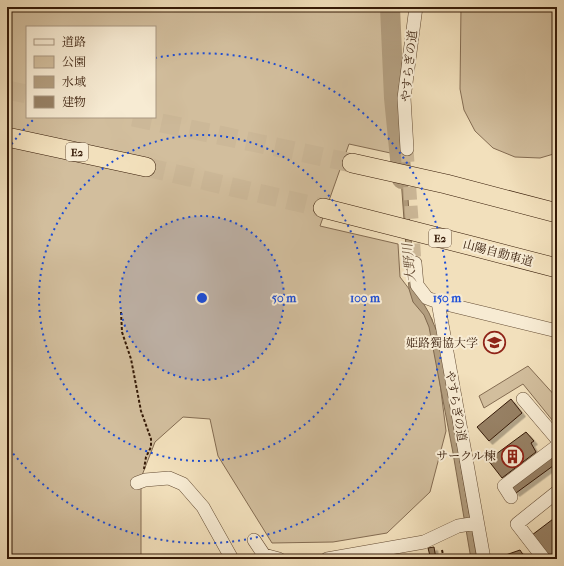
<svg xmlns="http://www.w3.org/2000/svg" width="564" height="566" font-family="'IM FELL French Canon','Noto Serif JP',serif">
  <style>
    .green { fill: #d2be9d; stroke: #846c52; fill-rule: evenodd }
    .water { fill: #b29d7e; stroke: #80694e }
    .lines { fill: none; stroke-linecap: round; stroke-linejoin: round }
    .river { stroke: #b29d7e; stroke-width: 20 }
    .building { fill: #978165; stroke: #351a07; filter: url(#shadow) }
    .minor-tunnel { stroke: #ccb898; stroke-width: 13; stroke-dasharray: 13 6; stroke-linecap: butt }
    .highway-tunnel { stroke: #ccb898; stroke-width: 19; stroke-dasharray: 19 10; stroke-linecap: butt }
    .minor-casing { stroke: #644c34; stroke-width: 14 }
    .highway-casing { stroke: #351a07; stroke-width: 20 }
    .path { stroke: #351a07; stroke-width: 2; stroke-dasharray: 3 2; stroke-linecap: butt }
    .minor { stroke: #f7ebd3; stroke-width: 13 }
    .highway { stroke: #f2e0bc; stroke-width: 19 }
    .ring { fill: none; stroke: #1d4ed8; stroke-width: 2; stroke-dasharray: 2 4 }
    .labels { text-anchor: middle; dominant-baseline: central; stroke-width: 4; stroke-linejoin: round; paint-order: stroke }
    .shield { fill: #f7ebd3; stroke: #6f5944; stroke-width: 1 }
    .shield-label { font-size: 11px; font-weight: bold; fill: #351a07 }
    .street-label { font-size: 12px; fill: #351a07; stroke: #f7ebd3 }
    .poi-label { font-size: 12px; fill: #351a07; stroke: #f7ebd3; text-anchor: end }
    .water-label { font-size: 13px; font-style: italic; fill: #674e37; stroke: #f7ebd3 }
    .centre { fill: #1d4ed8; stroke: #f7ebd3; stroke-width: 2 }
    .ring-label { font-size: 12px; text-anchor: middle; font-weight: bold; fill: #1d4ed8; stroke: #f7ebd3; stroke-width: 4; stroke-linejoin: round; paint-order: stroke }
  </style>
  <defs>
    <filter id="shadow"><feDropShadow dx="3.5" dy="3.5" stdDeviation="0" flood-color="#0004"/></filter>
  </defs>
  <rect width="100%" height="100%" fill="#f2e0bc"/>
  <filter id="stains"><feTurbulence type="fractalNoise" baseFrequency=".005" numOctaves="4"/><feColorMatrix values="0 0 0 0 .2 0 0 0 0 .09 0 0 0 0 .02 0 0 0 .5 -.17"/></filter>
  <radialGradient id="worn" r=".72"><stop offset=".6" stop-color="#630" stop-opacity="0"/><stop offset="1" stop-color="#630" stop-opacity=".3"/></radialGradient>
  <path class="green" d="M7,7H388L395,154L349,144L320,226L398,244L400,277L432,319L446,431L430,492L387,533L333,542L272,543L218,456L210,419L183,417L155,442L141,478V559H7ZM27,27H155V117H27Z
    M461,7H557V153L540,158L515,157L493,148L475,131L464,110L460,89Z
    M528,366L557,398V426L523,384L484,408L479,396Z"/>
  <path class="water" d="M395,95H400L415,289L429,313L438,334L477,559H471L453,453L429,327L424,315L413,302L409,289Z"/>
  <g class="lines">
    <path class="river" d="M390,7L394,98L402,179"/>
  </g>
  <path class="building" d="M511,399L522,413L489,441L477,427Z
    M526,432L534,441L531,443L536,452L502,478L488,460Z
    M552,456L557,463L516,493L511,486Z
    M557,516V559H550L532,535Z
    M434,547L436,559H412L430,556L428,548Z
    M520,550L526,559H501L500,557Z"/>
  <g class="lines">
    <path class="minor-tunnel" d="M407,149L415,263"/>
    <path class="highway-tunnel" d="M7,90L27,94
      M133,117L352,163
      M146,167L323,208"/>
    <defs>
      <path id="minor" d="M407,149L404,98L416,7
        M415,263L417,285L427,298L438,302L484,559
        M438,302L557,331
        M523,399L557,439
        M137,483L145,480L169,478L183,484L203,507L232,559
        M511,497L504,486L557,446
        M254,540L264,555L279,559
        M327,559L424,542L458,526L477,523
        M544,559L517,524L557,492"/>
      <path id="highway" d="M7,137L146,167
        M352,163L446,184L557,213
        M323,208L476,247L557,268"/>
    </defs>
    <use href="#minor" class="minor-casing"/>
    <use href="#highway" class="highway-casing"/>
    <path class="path" d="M121,312L122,332L131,359L141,411L151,439V447L146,457L144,469
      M442,550L444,559"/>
    <use href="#minor" class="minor"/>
    <use href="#highway" class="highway"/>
  </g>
  <circle cx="202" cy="298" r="82" fill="#1d4ed8" fill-opacity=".12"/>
  <g class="ring">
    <circle cx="202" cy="298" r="82"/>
    <circle cx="202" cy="298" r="163"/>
    <path d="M8 149A245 245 0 0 1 36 117M155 58A245 245 0 1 1 8 447"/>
  </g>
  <defs>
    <symbol id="university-ring" viewBox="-11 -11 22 22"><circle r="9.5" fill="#f7ebd3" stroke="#8f2418" stroke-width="1.5"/><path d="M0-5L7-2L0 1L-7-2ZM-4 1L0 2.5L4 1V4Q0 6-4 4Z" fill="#8f2418"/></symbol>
    <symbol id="building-ring" viewBox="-11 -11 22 22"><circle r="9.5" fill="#f7ebd3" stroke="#8f2418" stroke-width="1.5"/><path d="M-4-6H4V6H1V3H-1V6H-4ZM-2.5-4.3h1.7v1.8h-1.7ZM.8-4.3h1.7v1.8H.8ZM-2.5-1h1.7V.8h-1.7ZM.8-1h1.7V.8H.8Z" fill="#8f2418"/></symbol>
  </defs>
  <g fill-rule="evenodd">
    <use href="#university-ring" x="482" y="330" width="25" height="25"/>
    <use href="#building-ring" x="500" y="444" width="25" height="25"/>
  </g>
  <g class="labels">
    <g class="shield">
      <rect x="66" y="143" width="22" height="18" rx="3"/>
      <rect x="429" y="229" width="22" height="18" rx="3"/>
    </g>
    <g class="shield-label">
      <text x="77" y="152">E2</text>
      <text x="440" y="238">E2</text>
    </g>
    <g class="street-label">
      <text transform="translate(409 66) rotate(-84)">やすらぎの道</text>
      <text transform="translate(498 253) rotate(15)">山陽自動車道</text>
      <text transform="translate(456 406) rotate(80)">やすらぎの道</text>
    </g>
    <g class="poi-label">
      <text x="478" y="343">姫路獨協大学</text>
      <text x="496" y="456">サークル楝</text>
    </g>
    <g class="water-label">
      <text transform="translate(409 263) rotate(-96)">大野川</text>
    </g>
  </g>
  <circle cx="202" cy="298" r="6" class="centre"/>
  <g class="ring-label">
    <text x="284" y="302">50 m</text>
    <text x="365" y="302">100 m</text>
    <text x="447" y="302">150 m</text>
  </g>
  <rect width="564" height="566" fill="none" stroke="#f2e0bc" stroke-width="24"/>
  <rect x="8" y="8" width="548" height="550" fill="none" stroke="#351a07" stroke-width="2"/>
  <rect x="12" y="12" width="540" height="542" fill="none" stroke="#351a07"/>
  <rect x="26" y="26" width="130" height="92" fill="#f7ebd3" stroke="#a99781"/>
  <rect x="34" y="39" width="20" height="6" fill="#f7ebd3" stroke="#a99781"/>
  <text x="62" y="46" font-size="12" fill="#351a07">道路</text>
  <rect x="34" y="56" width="20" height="12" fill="#d2be9d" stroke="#a99781"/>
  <text x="62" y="66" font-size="12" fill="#351a07">公園</text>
  <rect x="34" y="76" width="20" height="12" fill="#b29d7e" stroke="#a99781"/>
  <text x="62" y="86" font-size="12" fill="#351a07">水域</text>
  <rect x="34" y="96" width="20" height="12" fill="#978165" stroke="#a99781"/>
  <text x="62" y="106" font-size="12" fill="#351a07">建物</text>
  <rect width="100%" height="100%" filter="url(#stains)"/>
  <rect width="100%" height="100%" fill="url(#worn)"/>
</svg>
